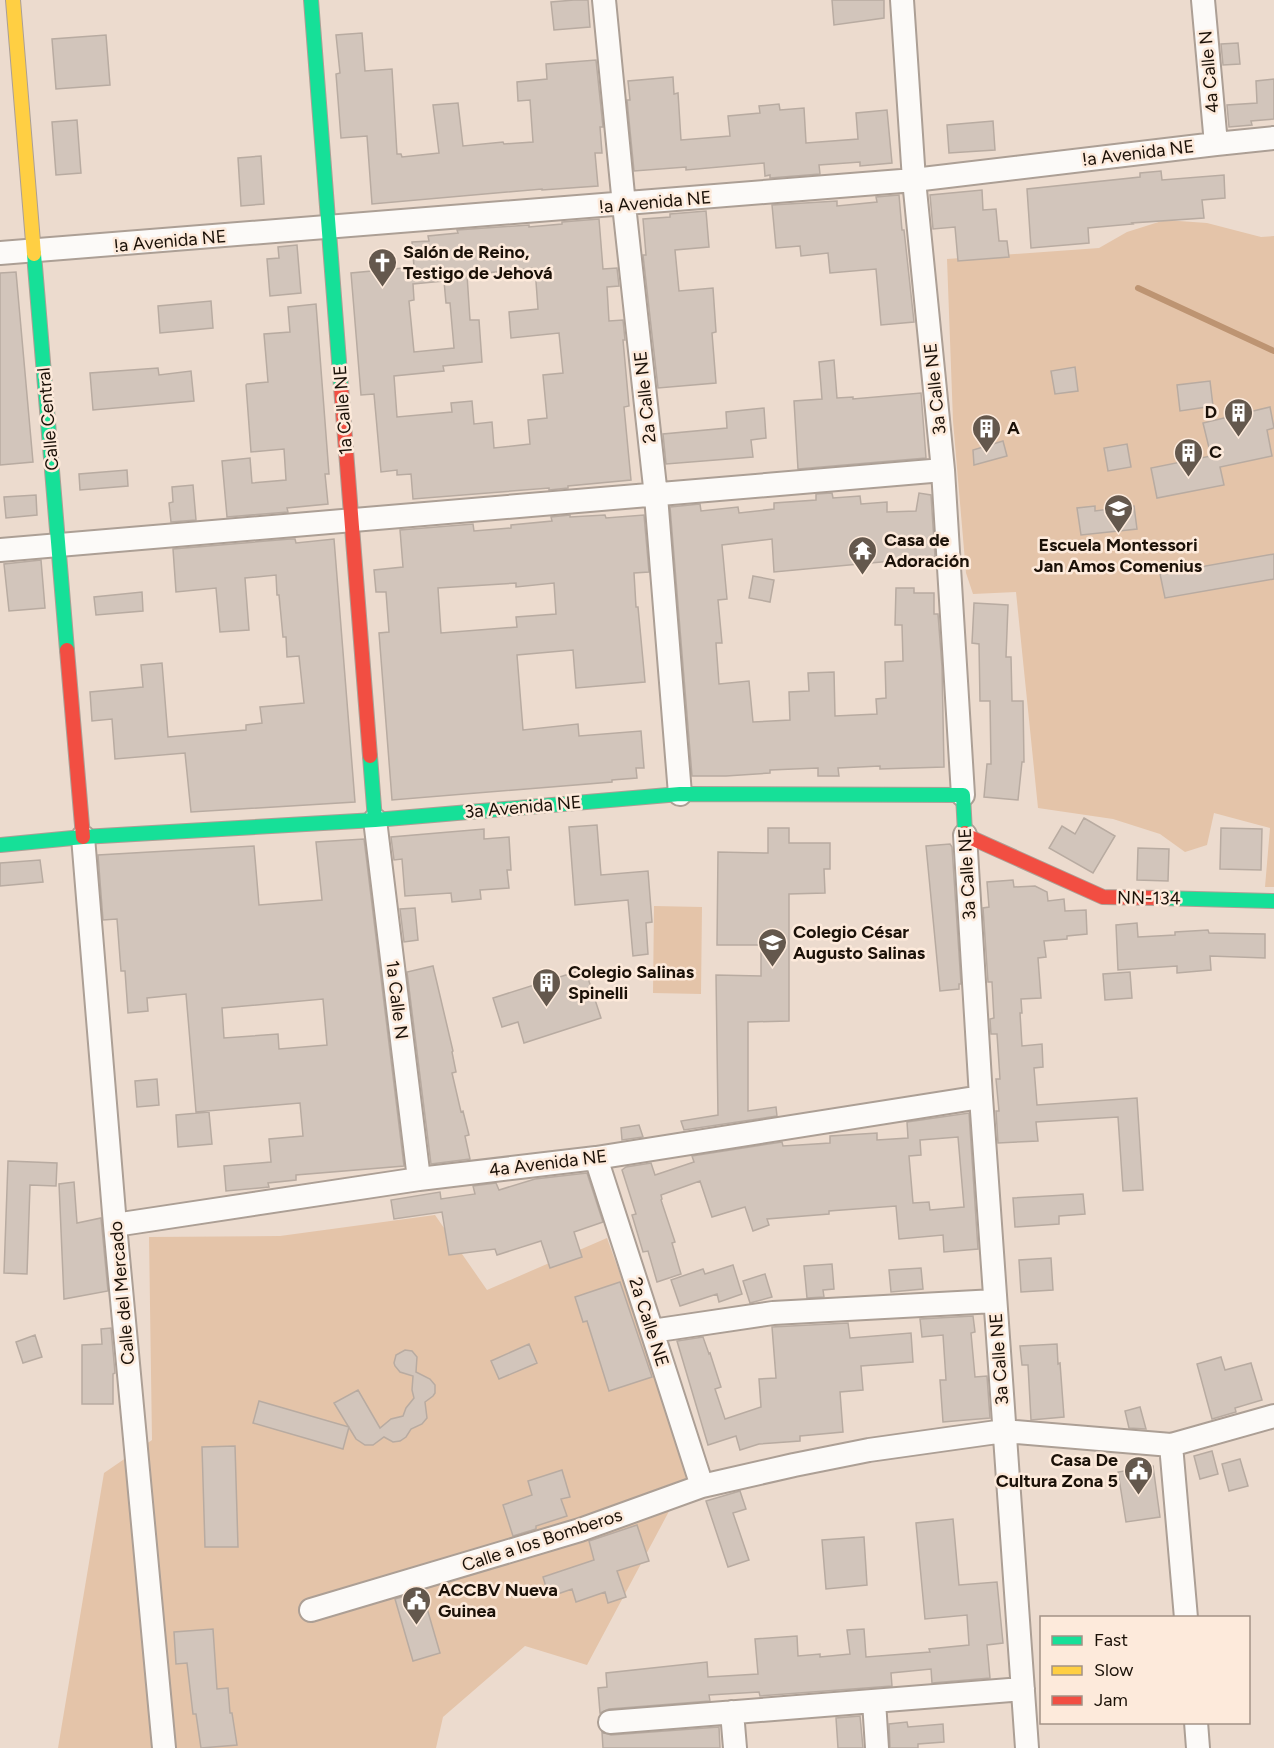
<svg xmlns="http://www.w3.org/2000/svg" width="1274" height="1748" font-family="Figtree,sans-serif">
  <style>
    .green { fill: #e4c4a9 }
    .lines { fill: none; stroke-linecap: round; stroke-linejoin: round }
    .stream { stroke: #bd9472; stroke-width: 6 }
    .building { fill: #d2c5bb; stroke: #b8aba1; stroke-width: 1.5; fill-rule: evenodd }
    .street-casing { stroke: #ac9f95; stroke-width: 26 }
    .fast-casing { stroke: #ac9f95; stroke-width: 16 }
    .slow-casing { stroke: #ac9f95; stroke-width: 16 }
    .jam-casing { stroke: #ac9f95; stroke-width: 16 }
    .street { stroke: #fcfaf8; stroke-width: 22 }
    .fast { stroke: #16e098; stroke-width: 14 }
    .slow { stroke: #ffcf43; stroke-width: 14 }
    .jam { stroke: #f24e42; stroke-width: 14 }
    .labels { text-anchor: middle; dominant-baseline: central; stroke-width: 5; stroke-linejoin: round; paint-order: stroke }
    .street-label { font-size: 18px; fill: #1b1108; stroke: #fdeadb }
    .poi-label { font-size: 18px; font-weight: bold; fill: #1b1108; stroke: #fdeadb; text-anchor: start }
  </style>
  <rect width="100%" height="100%" fill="#ecdbce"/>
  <path class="green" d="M1165,220L1207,223L1261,237L1274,236V887H1265L1270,828L1214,813L1207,845L1185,852L1160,834L1113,819L1038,808L1016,592L973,594L966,573L953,421L947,259L1099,248L1127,232Z
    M654,906L702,907L701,994L653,993Z
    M435,1215L487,1290L607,1238L691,1470L587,1665L525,1646L443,1717L436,1748H58L104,1473L152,1440L149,1237L280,1236Z"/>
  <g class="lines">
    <path class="stream" d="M1138,288L1274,351"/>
  </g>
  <path class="building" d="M574,0H588L590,27L554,30L551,2Z
    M832,0H884V18L834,25Z
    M362,33L365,71L392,69L397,154H401L402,157L439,153L433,105L458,103L463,146L503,142L504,144L533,142L530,100L518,101L517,82L547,79L546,64L596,60L603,127H600L602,153H595L598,186L542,190V189L372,204L367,136L341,138L336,74L340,73L336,35Z
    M106,35L110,85L56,89L52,39Z
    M1238,43L1240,64L1223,65L1221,44Z
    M673,77L674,94L678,93L681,140L730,136L728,116L760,113L759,106L779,104L780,110L804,108L806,143L858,139L856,113L887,110L892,163L860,166V162L819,165L820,174L770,178V175L765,176L764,163L686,170V167L634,171L627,100H630L628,81Z
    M1274,79V119L1251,121L1252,125L1229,127L1227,105L1257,103L1256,81Z
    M77,120L81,173L56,175L52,122Z
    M993,121L995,150L949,153L947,125Z
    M261,156L264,204L241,206L238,158Z
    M1161,171L1162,180L1224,175L1225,198L1202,200L1204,218L1132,223L1133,224L1088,228L1089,243L1031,248L1027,189L1140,177V173Z
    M982,190L983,210L996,209L999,241H1007L1009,257L958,261L955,227L933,229L930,195Z
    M899,195L902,230H904L914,322L881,325L876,269L830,273L828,253L801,256L800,246L776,248L772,205L837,201V206L877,202L876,197Z
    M706,211L709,247L675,250L679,291L713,288L716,332L712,333L716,383L658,388L643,255H646L643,219L670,217V214Z
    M599,219L603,269L617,268L619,286L607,287L609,321L623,320L625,340H623L629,406L624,407L631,480L568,486V488L549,490V488L413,499L411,474L397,475V470L381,472L374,394L361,395L351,273L414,267L412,242L429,241L428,236L458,233L457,230L529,225V227L562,224V222ZM535,268L538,309L509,312L511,338L559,333L563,373L543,375L547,418L528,420L530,444L494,448L492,422L474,424L472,401L451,403L452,412L397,417L394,376L444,371L443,366L482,362L479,320H470L467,275ZM444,281L446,303H450L454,348L414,352L409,301L414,300L413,284Z
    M297,245L301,293L270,296L267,259L279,258L278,247Z
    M16,272L33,462L0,465V273Z
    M211,301L213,328L160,333L158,306Z
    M316,304L329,474H325L328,504L287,508L288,512L227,517L222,461L250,458L252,483L286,480L284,449L251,452L246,385L247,384L268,382L264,334L290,332L288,307Z
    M834,360L837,398L853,397V399L921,393L926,458L798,469L794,401L822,399L819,362Z
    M1075,367L1078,391L1055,394L1051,371Z
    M158,368L159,375L191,371L194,401L93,410L90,373Z
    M1210,381L1213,406L1180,411L1177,385Z
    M1270,407L1274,428L1267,430L1272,456L1220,467L1224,485L1157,498L1151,468L1211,456L1203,423Z
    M764,408L766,438L751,440L753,457L666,464L663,434L727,428L726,412Z
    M1003,441L1007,456L974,465L973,450Z
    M1127,444L1131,467L1108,471L1104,448Z
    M127,470L128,486L80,490L79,474Z
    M193,485L196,520L171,522L169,503L173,502L172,487Z
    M832,493L833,498L860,496L861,504L887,502V512L916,511L919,493L931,495L935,557L774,572L772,539L722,545L727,599L718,600L722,643H716L719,684L749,681L753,722L790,720L789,692L809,691L808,673L834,672L835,716L877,714L876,699L886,698L885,662L903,661L902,625H895L896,588H914V593H934V614H938L942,667L944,767L880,769V766L838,768L839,776H818V768L770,770V773L726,776H692L670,507L700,504L701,511L738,507L739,513L774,509V503L816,500V494Z
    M36,495L37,515L6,518L4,497Z
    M1095,506V511L1134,506L1137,529L1081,535L1077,508Z
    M570,515V517L605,515L606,518L644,515L649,572L634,573L636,607H638L645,682L576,688L573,650L517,655L523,730L578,724L579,736L641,731L644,768H636L637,778L612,780V782L392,800L379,633L389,632L386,592H376L374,570L403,567L400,530L473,524L474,531L511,528V525L552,521L551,517ZM516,583V587L554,583L556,614L516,617L517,627L441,633L438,588Z
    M290,539H295L296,543L334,539L355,802L191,812L185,753L115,759L112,719L92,721L90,692L143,687L141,665L162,663L168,737L246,730V725L262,723L260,707L304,703L299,656L287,657L286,637H283L279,595H277L276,575L245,578L249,630L220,632L216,588L176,592L173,549Z
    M1274,554V579L1165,598L1160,574Z
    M41,560L45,608L9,611L4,564Z
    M753,576L774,580L770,602L749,598Z
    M142,592L143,611L96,615L94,597Z
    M974,603L1008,605L1006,657H1011L1012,701H1023L1024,762H1022L1018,800L984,797L987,764H991L990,701H980L979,644L972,643Z
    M1084,818L1115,836L1093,873L1049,848L1062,826L1075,834Z
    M597,825L601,875L648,871L652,922L646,923L648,954L633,956L628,900L575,905L569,827Z
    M768,828H789V843H830V869H824L825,893L789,894V1021L748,1022V1111L776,1107L777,1116L684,1130L681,1121L718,1115L716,975L761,976V945H717L718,852L768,853Z
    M1221,828L1262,829L1261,870L1220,869Z
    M484,829V839L509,837L511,870H507L509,888L480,890L481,899L452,902L451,893L405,896L402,859L394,860L391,837Z
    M364,839L404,1166L296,1175V1180L268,1183L269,1187L226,1191L224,1166L271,1162L269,1139L303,1136L300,1103L196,1112L186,994L147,998L148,1011L128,1013L125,971H121L117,919L103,920L98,855L254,846L259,905L322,900L316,842ZM323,999L327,1045L279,1049L278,1034L224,1038L222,1008Z
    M950,844L952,847L961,984H959V989L940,991L926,846Z
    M1138,848L1169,849L1168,881L1137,880Z
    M40,860L43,882L0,886V863Z
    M1013,880L1014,887L1035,886L1047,892L1048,901L1064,899L1065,911L1086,910L1087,934L1067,936V939L1044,941L1046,957L1038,958L1041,998L1021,999L1022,1013H1020L1022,1046L1042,1044L1043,1067L1034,1068L1037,1105L1137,1098L1143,1190L1123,1191L1118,1117L1036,1122L1038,1141L998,1143L996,1111H999L996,1079H1000L997,1034H991L990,1019L994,1018L992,982H988L983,908L989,907L987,882Z
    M415,908L418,940L404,942L400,909Z
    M1137,923L1138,937L1175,935V932L1208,930L1209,933L1265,934V958L1210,956L1211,970L1177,973V966L1118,970L1116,925Z
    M433,966L453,1051L452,1052L456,1072L452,1073L461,1112L463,1111L469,1135L465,1136L470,1159L431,1164L407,972Z
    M585,969L601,1018L524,1043L518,1022L502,1027L493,998Z
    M1130,972L1132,998L1105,1000L1103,974Z
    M157,1079L159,1105L137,1107L135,1081Z
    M209,1112L212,1144L178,1147L176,1115Z
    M969,1113L978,1249L944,1252L943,1235L899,1239L896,1206L829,1211V1214L767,1219L769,1225L753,1231L745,1207L712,1217L700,1181L661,1195L662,1199L661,1200L675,1242L672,1243L681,1274L657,1282L648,1251L643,1252L632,1215L636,1214L622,1170L626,1167L651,1163L655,1175L694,1162L692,1156L782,1142L783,1146L830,1143V1136L877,1133V1140L908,1138L907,1122ZM958,1137L964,1207L930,1210L929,1202L913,1203L909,1156L921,1155L920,1140Z
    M639,1125L643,1137L622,1140L621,1128Z
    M8,1161L57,1163L56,1186L30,1185L27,1274L4,1273Z
    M587,1173L603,1222L574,1232L582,1257L550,1268L541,1241L497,1255L495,1249L449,1255L442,1212L394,1219L391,1200L440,1192L441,1199L475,1194L473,1186L496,1183L499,1190L535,1179Z
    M74,1182L77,1223L101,1218L108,1291L64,1299L59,1184Z
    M1083,1194L1085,1214L1059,1216V1224L1015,1227L1013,1198Z
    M1051,1258L1053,1290L1021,1292L1019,1260Z
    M832,1264L834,1289L823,1290L824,1297L807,1298L804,1266Z
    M733,1265L742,1294L719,1302L717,1294L680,1306L671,1280L703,1269L705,1274Z
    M921,1268L923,1289L891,1292L889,1270Z
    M765,1274L772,1297L750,1303L743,1281Z
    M620,1282L652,1377L609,1391L587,1321L583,1322L575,1297Z
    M973,1316L975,1332L971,1333L975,1377L987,1376L990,1418L943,1422L940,1380H946L943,1335L922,1337L920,1319Z
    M848,1323L850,1338L911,1333L913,1362L861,1366L863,1390L840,1392L843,1432L800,1436V1441L759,1444L740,1450L736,1436L708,1445L677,1341L703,1337L709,1354L710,1353L721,1387L715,1389L725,1419L761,1407L759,1379L776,1378L772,1327Z
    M111,1328L115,1373L113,1374V1404H82V1345L102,1344L101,1329Z
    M35,1335L42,1357L23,1363L16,1342Z
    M529,1344L537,1363L499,1379L491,1361Z
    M1057,1344L1058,1364L1060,1363L1064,1417L1031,1420L1028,1365H1022L1020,1346Z
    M405,1350L412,1351L417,1357L416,1372L430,1379L435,1385V1393L433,1396L425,1402L427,1418L422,1424L411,1429L406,1437L400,1441L393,1442L384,1437L373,1445H365L356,1439L334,1403L358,1390L380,1428L391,1419L403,1416L406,1408L414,1398L412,1390L413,1376L400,1372L395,1366L394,1363L396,1355Z
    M1221,1357L1225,1370L1251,1363L1262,1400L1235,1408L1236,1412L1212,1419L1197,1364Z
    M259,1401L349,1427L343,1449L253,1423Z
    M1140,1407L1146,1429L1129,1428L1125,1411Z
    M235,1446L238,1547H205L202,1447Z
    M1212,1451L1218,1474L1200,1479L1194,1456Z
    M1240,1459L1248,1486L1229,1491L1222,1464Z
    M1153,1466L1160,1517L1126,1522L1118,1472Z
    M562,1470L570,1497L561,1499L567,1516L536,1526V1529L513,1536L503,1505L532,1495L528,1481Z
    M740,1491L746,1509L733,1513L749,1560L728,1567L706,1501Z
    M953,1519L959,1585L997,1582L1003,1643L987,1645L990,1678L932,1683L931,1669L891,1673L892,1686L760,1696L759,1692L709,1695L710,1701L609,1709L600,1713L598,1688L607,1687L606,1673L707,1662L708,1677L758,1674L755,1639L797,1636L798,1656L820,1654V1657L850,1654L847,1630L864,1629L866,1657L930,1652L929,1649L969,1645L967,1615L925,1619L916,1523Z
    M637,1525L649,1561L617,1571L626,1597L608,1603L605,1592L576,1602L572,1589L549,1597L543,1577L594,1560L589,1541Z
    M864,1537L867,1585L826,1589L822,1540Z
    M422,1591L440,1653L413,1661L395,1599Z
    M213,1629L217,1689L228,1688L230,1713H232L237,1745L201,1748L196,1714H193L187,1663L176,1664L174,1632Z
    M860,1716L863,1748H838L836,1718Z
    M907,1722L908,1727L943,1724L944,1742L918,1744V1748H890L889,1724Z
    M719,1727L720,1748H603L602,1732L611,1735Z"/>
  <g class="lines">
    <defs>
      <path id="street" d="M604,0L624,205L656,496L680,794
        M902,0L914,180L943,470L963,795
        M1203,0L1216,144
        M0,253L914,180L1216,144L1274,138
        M0,550L943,470
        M375,820L419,1179
        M965,835L981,1097L1027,1748
        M83,837L115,1225L164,1748
        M596,1158L702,1486
        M115,1225L419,1179L596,1158L981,1097
        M652,1331L773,1313L995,1301
        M1171,1445L1186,1618
        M311,1610L580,1530L702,1486L794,1465L869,1450L1004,1431L1171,1445L1274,1416
        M874,1701L877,1748
        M732,1712L735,1748
        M610,1722L1023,1689
        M1196,1722L1198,1748"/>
      <path id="fast" d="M311,0L341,387
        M34,254L67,650
        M375,820L680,794L963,795L965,833
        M0,845L83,837L375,820L370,756
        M1159,898L1274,901"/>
      <path id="slow" d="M13,0L34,254"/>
      <path id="jam" d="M341,387L370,756
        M67,650L83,837
        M965,833V835L1103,897L1159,898"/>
    </defs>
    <use href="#street" class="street-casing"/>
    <use href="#fast" class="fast-casing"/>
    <use href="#slow" class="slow-casing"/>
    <use href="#jam" class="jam-casing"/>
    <use href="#street" class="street"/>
    <use href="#fast" class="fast"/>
    <use href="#slow" class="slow"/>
    <use href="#jam" class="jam"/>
  </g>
  <defs>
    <symbol id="church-pin" viewBox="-11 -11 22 30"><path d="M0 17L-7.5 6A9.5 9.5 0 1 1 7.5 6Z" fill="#64584d" stroke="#fdeadb"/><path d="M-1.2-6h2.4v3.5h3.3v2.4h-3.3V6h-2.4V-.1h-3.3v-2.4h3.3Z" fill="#fff"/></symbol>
    <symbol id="building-pin" viewBox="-11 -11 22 30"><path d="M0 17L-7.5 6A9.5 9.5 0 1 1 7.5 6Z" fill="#64584d" stroke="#fdeadb"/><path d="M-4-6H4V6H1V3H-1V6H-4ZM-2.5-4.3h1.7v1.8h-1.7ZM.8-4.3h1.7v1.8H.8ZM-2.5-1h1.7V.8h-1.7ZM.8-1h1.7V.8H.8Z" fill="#fff"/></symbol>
    <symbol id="school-pin" viewBox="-11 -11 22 30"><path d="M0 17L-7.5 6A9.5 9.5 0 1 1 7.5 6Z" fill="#64584d" stroke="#fdeadb"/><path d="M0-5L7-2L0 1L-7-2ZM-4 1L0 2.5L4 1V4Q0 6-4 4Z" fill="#fff"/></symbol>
    <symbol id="temple-pin" viewBox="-11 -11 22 30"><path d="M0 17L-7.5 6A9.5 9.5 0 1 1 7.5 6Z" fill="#64584d" stroke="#fdeadb"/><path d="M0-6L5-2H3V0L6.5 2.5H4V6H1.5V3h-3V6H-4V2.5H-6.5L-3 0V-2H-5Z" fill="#fff"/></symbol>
    <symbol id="civic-pin" viewBox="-11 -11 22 30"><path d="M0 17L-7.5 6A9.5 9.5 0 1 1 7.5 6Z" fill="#64584d" stroke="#fdeadb"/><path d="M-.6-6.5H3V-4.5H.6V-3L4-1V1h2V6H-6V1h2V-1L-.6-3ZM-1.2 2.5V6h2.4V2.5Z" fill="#fff"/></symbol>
  </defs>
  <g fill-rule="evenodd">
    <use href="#church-pin" x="366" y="246" width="33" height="45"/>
    <use href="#building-pin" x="1222" y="396" width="33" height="45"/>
    <use href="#building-pin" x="970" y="412" width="33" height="45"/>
    <use href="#building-pin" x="1172" y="436" width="33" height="45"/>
    <use href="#school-pin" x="1102" y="492" width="33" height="45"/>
    <use href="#temple-pin" x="846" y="534" width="33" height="45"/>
    <use href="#school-pin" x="756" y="926" width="33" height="45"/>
    <use href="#building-pin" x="530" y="966" width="33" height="45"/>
    <use href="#civic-pin" x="1122" y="1454" width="33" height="45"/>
    <use href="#civic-pin" x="400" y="1584" width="33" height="45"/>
  </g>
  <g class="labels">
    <g class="street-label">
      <text transform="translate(1209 72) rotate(-95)">4a Calle N</text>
      <text transform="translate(1138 153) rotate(-7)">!a Avenida NE</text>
      <text transform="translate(655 202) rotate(-5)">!a Avenida NE</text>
      <text transform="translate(170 241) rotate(-5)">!a Avenida NE</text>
      <text transform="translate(935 389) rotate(-96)">3a Calle NE</text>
      <text transform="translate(645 397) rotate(-96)">2a Calle NE</text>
      <text transform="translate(343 410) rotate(-94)">1a Calle NE</text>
      <text transform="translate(48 419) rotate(-95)">Calle Central</text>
      <text transform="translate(523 807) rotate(-5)">3a Avenida NE</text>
      <text transform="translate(967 874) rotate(-93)">3a Calle NE</text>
      <text transform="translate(1149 898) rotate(1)">NN-134</text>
      <text transform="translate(397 1000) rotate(83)">1a Calle N</text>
      <text transform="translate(548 1163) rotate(-7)">4a Avenida NE</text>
      <text transform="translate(122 1293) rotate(-95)">Calle del Mercado</text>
      <text transform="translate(649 1322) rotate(72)">2a Calle NE</text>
      <text transform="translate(999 1359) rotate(-94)">3a Calle NE</text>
      <text transform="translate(542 1540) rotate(-18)">Calle a los Bomberos</text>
    </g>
    <g class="poi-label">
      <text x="403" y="252">Salón de Reino,<tspan x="403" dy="21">Testigo de Jehová</tspan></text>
      <text x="1217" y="412" text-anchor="end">D</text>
      <text x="1007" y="428">A</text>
      <text x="1209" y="452">C</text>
      <text x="884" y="540">Casa de<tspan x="884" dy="21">Adoración</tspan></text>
      <text x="1118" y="545" text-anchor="middle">Escuela Montessori<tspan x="1118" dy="21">Jan Amos Comenius</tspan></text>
      <text x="793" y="932">Colegio César<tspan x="793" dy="21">Augusto Salinas</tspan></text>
      <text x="568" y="972">Colegio Salinas<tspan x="568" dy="21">Spinelli</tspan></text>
      <text x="1118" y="1460" text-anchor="end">Casa De<tspan x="1118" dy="21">Cultura Zona 5</tspan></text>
      <text x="438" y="1590">ACCBV Nueva<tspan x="438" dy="21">Guinea</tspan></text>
    </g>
  </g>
  <rect x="1040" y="1616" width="210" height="108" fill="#fdeadb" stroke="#a39387" stroke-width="1.5"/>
  <rect x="1052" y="1636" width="30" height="9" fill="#16e098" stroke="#a39387" stroke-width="1.5"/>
  <text x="1094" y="1646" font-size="18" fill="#1b1108">Fast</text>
  <rect x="1052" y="1666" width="30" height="9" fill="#ffcf43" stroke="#a39387" stroke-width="1.5"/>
  <text x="1094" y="1676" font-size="18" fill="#1b1108">Slow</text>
  <rect x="1052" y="1696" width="30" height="9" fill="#f24e42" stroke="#a39387" stroke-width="1.5"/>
  <text x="1094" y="1706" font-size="18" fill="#1b1108">Jam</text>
</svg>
